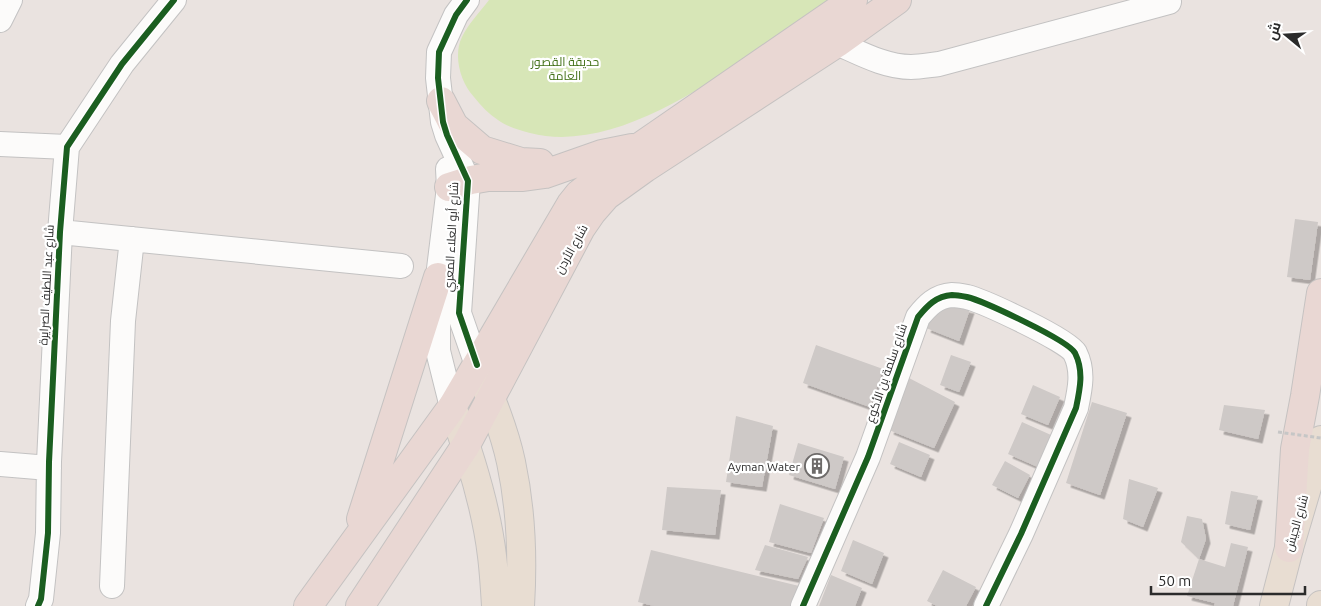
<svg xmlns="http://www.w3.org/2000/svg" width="1321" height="606" font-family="Ubuntu,Cairo,sans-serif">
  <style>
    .green { fill: #d7e6b7 }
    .building { fill: #cec9c7; filter: url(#shadow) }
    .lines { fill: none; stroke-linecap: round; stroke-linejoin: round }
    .minor-casing { stroke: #c3c2c2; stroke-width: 26 }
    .major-casing { stroke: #c5c2c1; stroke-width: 30 }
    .highway-casing { stroke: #c5c2c1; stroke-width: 30 }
    .minor { stroke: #fcfbfa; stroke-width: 24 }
    .major { stroke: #e8ddd2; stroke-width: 28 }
    .highway { stroke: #e9d7d3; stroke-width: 28 }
    .path-bridge { stroke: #c6c6c6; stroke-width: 3; stroke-dasharray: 4 2.5; stroke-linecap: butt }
    .cycleway-casing { stroke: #fff; stroke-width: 9 }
    .cycleway { stroke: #1b5e20; stroke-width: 6 }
    .labels { text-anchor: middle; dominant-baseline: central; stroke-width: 4.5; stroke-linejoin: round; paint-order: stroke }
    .park-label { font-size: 12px; fill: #406f15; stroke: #fff }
    .street-label { font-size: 12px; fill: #2b2b2b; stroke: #fff }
    .poi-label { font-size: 12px; fill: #2b2b2b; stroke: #fff; text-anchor: end }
  </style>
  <defs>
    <filter id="shadow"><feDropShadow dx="4.5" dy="4.5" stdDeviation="0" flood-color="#0004"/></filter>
  </defs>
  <rect width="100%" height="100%" fill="#eae3e0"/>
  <path class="green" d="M489,0H840C809,20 778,39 747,59C687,97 604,152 530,133C519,130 508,127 498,120C489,114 481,106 474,97C460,82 453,55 462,37C468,24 480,12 489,0Z"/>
  <path class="building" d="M1295,219L1318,222L1310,280L1287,277Z
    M942,304L970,309L959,341L926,328L934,310Z
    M816,345L883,369L870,407L803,383Z
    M951,355L971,362L959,392L940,385Z
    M909,378L955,402L934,448L889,430Z
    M1033,385L1060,397L1048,425L1021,414Z
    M1092,402L1127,413L1100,495L1066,483Z
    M1224,405L1265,410L1258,439L1219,430Z
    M736,416L773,426L762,487L726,482Z
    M1022,422L1051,435L1038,467L1008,454Z
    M899,442L930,455L921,477L890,464Z
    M798,443L844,457L835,489L789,475Z
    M1005,461L1030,475L1018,498L992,485Z
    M1129,479L1158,488L1143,527L1123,519Z
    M667,487L721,490L715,535L662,530Z
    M1231,491L1258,496L1250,530L1225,524Z
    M780,504L824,518L811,553L769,542Z
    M1187,516L1202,519L1206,539L1199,559L1181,542Z
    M853,540L884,553L872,584L841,571Z
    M1231,543L1248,547L1233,606H1214L1215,603L1187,596L1199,559L1225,567Z
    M765,545L808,557L798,579L755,570Z
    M651,550L799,586L790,606H654L638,602Z
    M943,570L976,587L966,606H937L927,601Z
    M831,575L862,588L855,606H819Z"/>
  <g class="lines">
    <defs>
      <path id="minor" d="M467,0L456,15L439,52L438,78L443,122L447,135L468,181L459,313L477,365
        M0,20L10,0
        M837,43C860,53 885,67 911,67C920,67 930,65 939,64L1169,2
        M0,144L67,147
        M448,169L449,187L438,277V351L452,407
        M60,232L401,266
        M0,464L49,468
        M112,586L123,321L132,239
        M38,606L41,599L48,533L49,462L60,232L67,147L122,64L174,0
        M803,606L868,457L918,317C927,306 936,296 952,295C956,295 962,296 967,297C983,301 1068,340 1075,353C1084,371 1080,389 1076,408L1021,534L986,606"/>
      <path id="major" d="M477,365C490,396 504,429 511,462C521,509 523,558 520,606
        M452,407C470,455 486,505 492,556C494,572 495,589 496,606
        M1274,606L1289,548L1321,440
        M1321,606V605"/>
      <path id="highway" d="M441,101L454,126L482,150L521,162L540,163
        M449,187L471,180L488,177H523L545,174L602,154L632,148
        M361,519L438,277
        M1289,548L1295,449L1305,396L1321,293
        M308,606L452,407L571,204L579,194L641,146L853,0
        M360,606L466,445L581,228L592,212L606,196L645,168L837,43L897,0"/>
    </defs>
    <use href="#minor" class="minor-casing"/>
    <use href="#major" class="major-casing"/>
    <use href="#highway" class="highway-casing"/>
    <use href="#minor" class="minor"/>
    <use href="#major" class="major"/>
    <use href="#highway" class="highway"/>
    <path class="path-bridge" d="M1278,432L1321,438"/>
    <defs>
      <path id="cycleway" d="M467,0L456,15L439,52L438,78L443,122L447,135L468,181L459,313L477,365
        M38,606L41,599L48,533L49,462L60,232L67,147L122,64L174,0
        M803,606L868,457L918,317C927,306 936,296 952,295C956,295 962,296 967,297C983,301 1068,340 1075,353C1084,371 1080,389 1076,408L1021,534L986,606"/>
    </defs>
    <use href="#cycleway" class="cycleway-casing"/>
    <use href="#cycleway" class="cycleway"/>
  </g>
  <defs>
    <symbol id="building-ring" viewBox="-11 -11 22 22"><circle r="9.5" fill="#fff" stroke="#6e6b6a" stroke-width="1.5"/><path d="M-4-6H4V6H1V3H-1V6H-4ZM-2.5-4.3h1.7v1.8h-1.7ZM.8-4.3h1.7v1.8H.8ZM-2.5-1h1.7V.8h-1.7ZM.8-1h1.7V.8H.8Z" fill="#6e6b6a"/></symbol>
  </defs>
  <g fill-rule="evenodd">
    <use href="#building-ring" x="803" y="452" width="28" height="28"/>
  </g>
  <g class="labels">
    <g class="park-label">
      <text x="565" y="61">حديقة القصور<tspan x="565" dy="14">العامة</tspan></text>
    </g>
    <g class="street-label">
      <text transform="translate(451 237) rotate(-87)">شارع أبو العلاء المعري</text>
      <text transform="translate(571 249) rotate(-61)">شارع الأردن</text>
      <text transform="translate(46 285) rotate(-87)">شارع عبد اللطيف الصرايرة</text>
      <text transform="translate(886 373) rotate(-71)">شارع سلمة بن الأكوع</text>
      <text transform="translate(1296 523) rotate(-74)">شارع الجيش</text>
    </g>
    <g class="poi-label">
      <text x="800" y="466">Ayman Water</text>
    </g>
  </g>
  <g transform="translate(1286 35) rotate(288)" stroke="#ffffff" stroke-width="4" paint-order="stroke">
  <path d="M0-4L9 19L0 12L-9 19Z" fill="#2b2b2b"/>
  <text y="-8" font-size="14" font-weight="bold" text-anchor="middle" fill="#2b2b2b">ش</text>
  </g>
  <path d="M1151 586v8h154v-8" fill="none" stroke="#2b2b2b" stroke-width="2.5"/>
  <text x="1158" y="586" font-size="15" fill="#2b2b2b" stroke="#ffffff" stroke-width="4" paint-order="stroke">50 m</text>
</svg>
